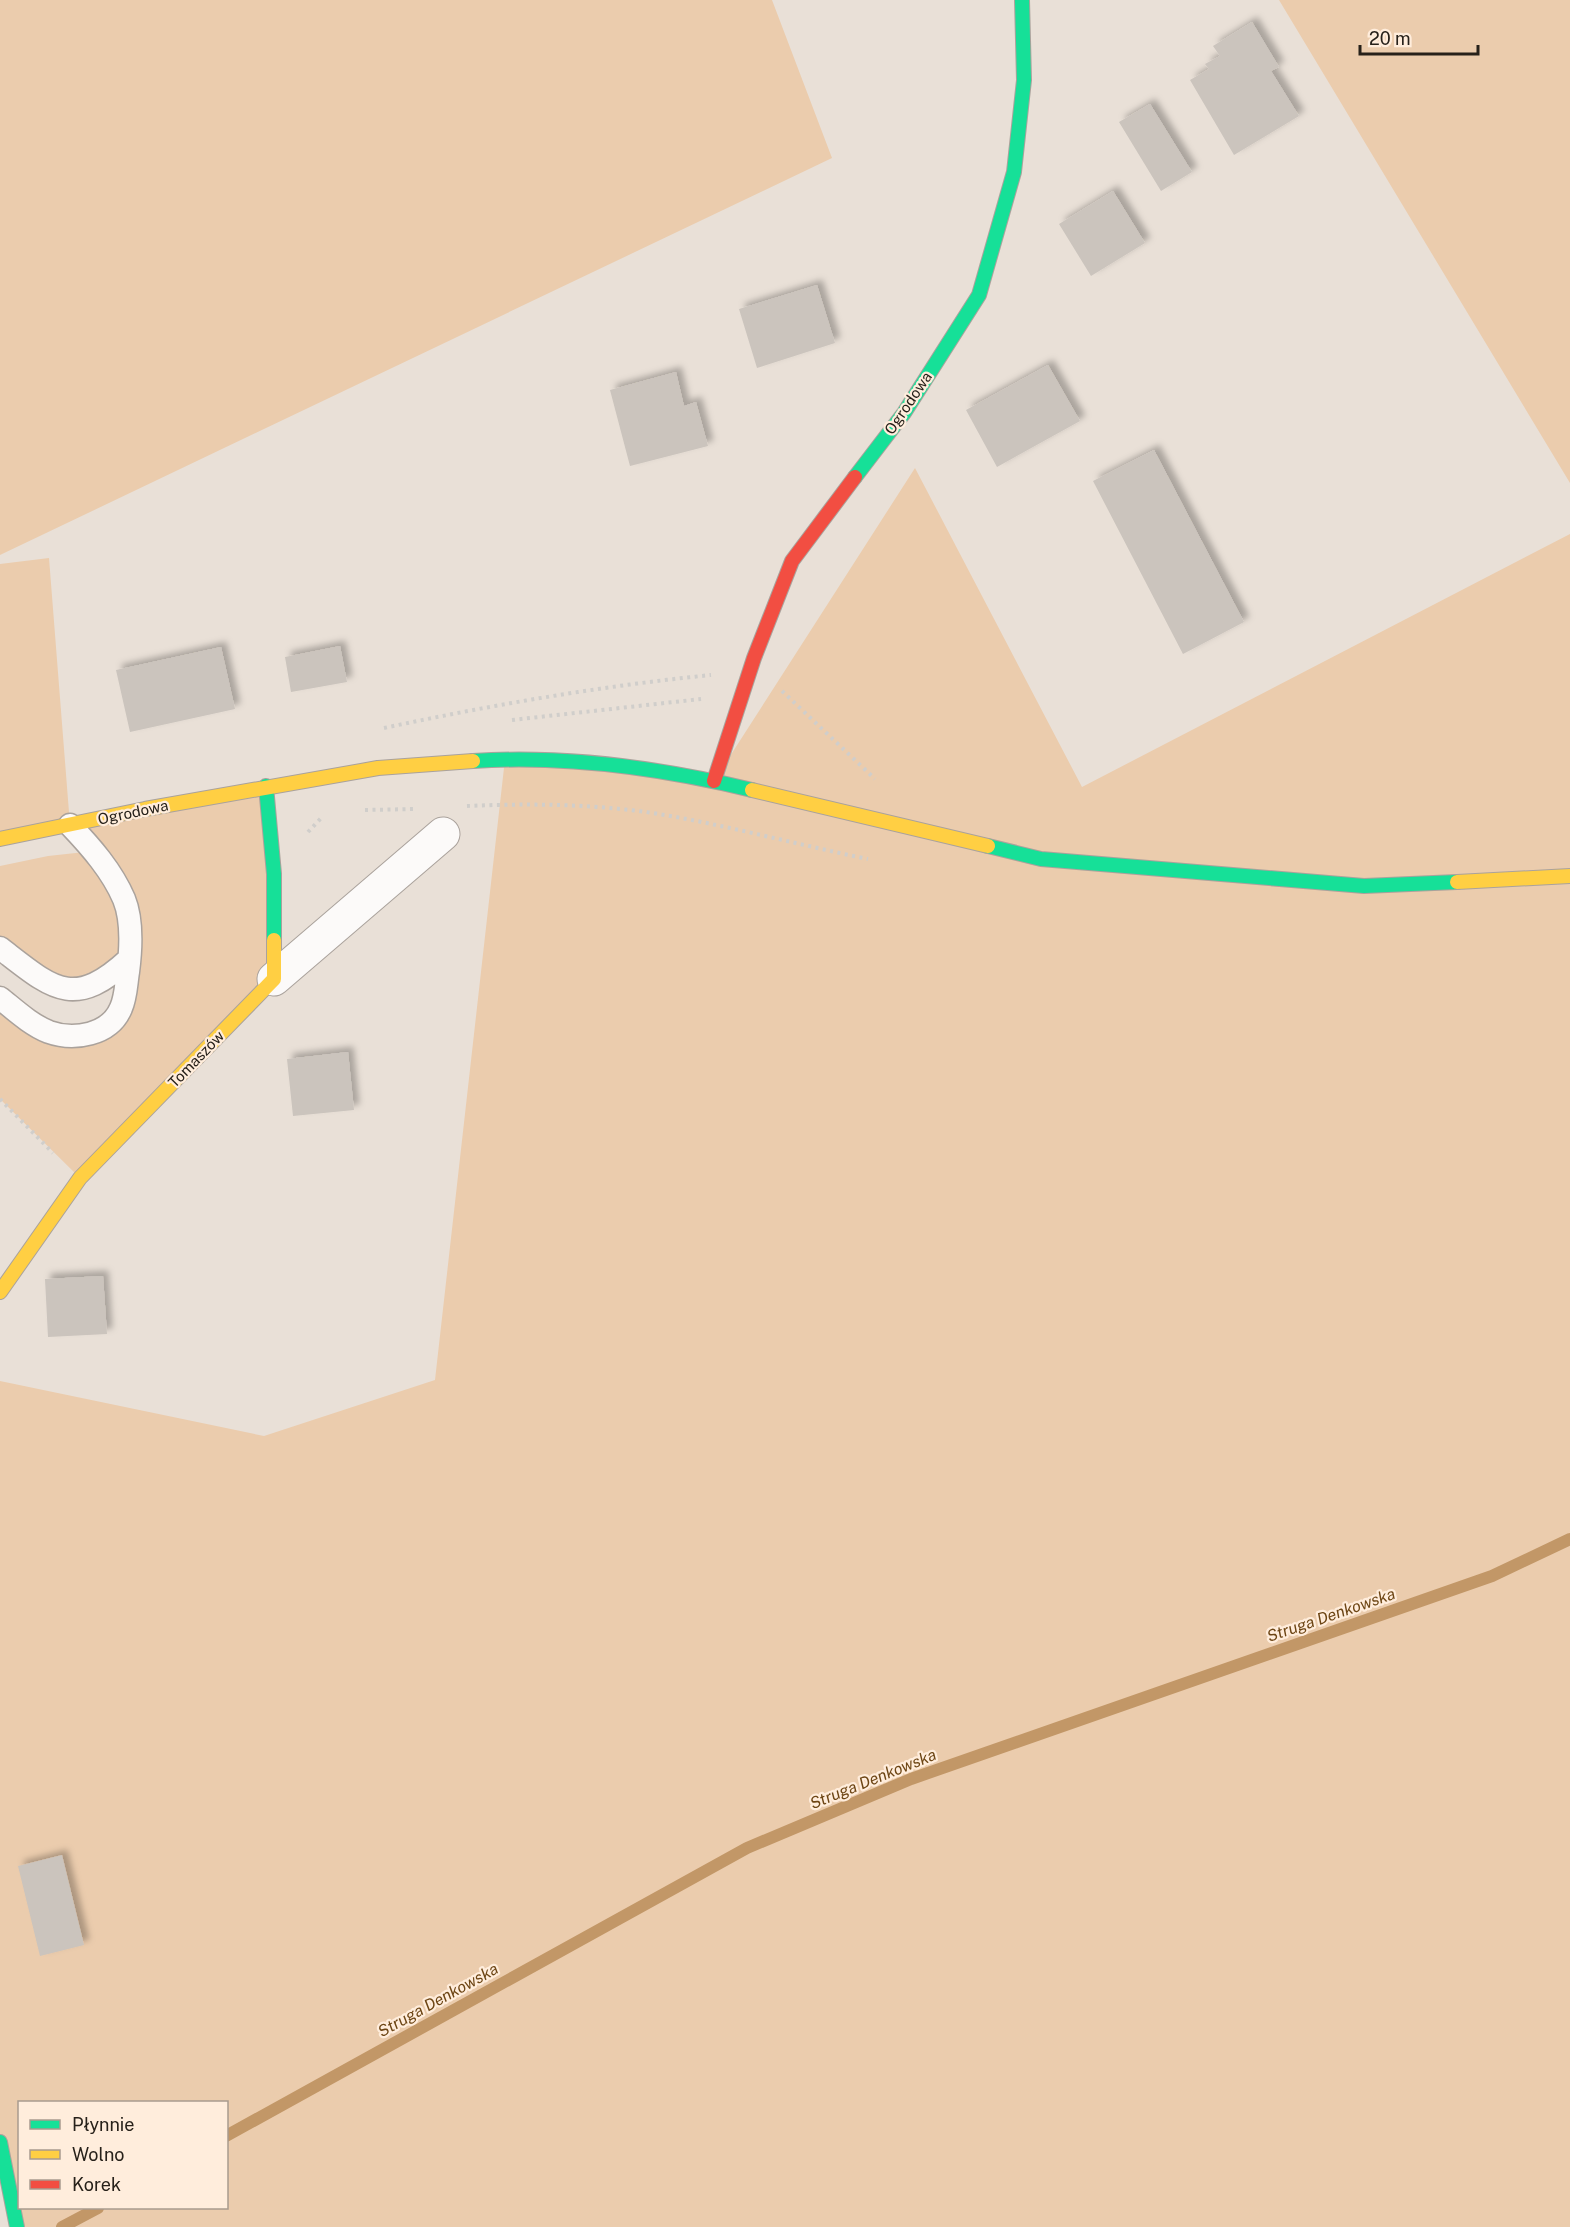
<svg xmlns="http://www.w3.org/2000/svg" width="1570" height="2227" font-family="'Public Sans',sans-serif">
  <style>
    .green { fill: #ebccad; fill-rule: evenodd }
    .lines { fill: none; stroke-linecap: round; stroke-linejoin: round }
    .stream { stroke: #c29767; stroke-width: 12 }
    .building { fill: #cbc4bd; filter: url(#shadow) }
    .lane-casing { stroke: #aaa29c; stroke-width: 25 }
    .street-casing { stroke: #aaa29c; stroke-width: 35 }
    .fast-casing { stroke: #aaa29c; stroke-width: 16 }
    .slow-casing { stroke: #aaa29c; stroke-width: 16 }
    .jam-casing { stroke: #aaa29c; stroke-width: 16 }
    .path { stroke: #d0cecb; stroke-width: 4; stroke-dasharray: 3 4.5; stroke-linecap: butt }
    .lane { stroke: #fcfaf9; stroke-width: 22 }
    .street { stroke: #fcfaf9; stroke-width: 33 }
    .fast { stroke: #16e098; stroke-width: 14 }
    .slow { stroke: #ffcf43; stroke-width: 14 }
    .jam { stroke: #f24e42; stroke-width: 14 }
    .labels { text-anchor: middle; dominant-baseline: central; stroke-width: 4.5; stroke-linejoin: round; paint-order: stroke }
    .street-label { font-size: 15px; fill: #27211a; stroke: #ffeddc }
    .water-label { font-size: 16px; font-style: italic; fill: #6d4514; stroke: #ffeddc }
  </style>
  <defs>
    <filter id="shadow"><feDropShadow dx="5.5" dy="-5.5" stdDeviation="3" flood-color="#0004"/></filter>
  </defs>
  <rect width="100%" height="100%" fill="#e9e0d7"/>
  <path class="green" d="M0,0H772L832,158L0,555Z
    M1280,0H1570V483L1279,0Z
    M915,468L1082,787L1570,534V2227H17L0,2142V1381L264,1436L435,1380L505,759L714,781ZM20,2102H226V2208H20Z
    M49,558L70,825L266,786L274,979L80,1178L0,1099V998L50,1032L107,1026L129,960L77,989L0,948V866L48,856L94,851L70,825L0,839V564Z"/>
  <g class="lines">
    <path class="stream" d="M226,2136L747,1848L911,1779L1492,1576L1570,1539
      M62,2227L98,2208"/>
  </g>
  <path class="building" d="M1252,22L1279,67L1271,71L1299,116L1234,155L1190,80L1209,69L1205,64L1220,56L1213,46Z
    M1150,104L1192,172L1161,191L1119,122Z
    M1113,191L1145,243L1091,276L1059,224Z
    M817,285L835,343L757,368L739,309Z
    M1048,365L1080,421L997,467L966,410Z
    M676,372L684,406L696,402L708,446L630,466L610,390Z
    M1154,450L1244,622L1183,654L1093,481Z
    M340,646L347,682L291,692L285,657Z
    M221,647L235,709L130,732L116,670Z
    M348,1052L354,1110L293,1116L287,1059Z
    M103,1276L107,1334L48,1337L45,1279Z
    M62,1855L84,1945L40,1956L18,1866Z"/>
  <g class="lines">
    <defs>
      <path id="lane" d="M0,948C52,988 73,1011 129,959
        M0,998C15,1010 31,1025 49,1032C74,1041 110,1035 121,1008C126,997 126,984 128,972C131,949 133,921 124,899C112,871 91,847 70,825"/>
      <path id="street" d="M274,979L443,834"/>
      <path id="fast" d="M855,477L904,413L979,295L1014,172L1024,80L1022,0
        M473,761C567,755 661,768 752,790
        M266,786L274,874V940
        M988,846L1041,859L1364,886L1457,882
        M0,2142L17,2227"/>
      <path id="slow" d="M752,790L988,846
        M0,839L145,809L378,768L473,761
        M1457,882L1570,876
        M0,1292L80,1178L274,979V940"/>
      <path id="jam" d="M714,781L754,658L792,561L855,477"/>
    </defs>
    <use href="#lane" class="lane-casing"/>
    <use href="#street" class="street-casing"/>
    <use href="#fast" class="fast-casing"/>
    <use href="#slow" class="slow-casing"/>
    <use href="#jam" class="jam-casing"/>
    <path class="path" d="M782,691L875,779
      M512,720L701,699
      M384,728C492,705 601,686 711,675
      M467,806C536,803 608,804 676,817C741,829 804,846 868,859
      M365,810L414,809
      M308,832L323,816
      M0,1099L53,1153"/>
    <use href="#lane" class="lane"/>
    <use href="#street" class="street"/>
    <use href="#fast" class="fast"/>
    <use href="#slow" class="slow"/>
    <use href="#jam" class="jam"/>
  </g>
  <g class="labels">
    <g class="street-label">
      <text transform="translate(908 403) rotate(-56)">Ogrodowa</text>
      <text transform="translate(133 812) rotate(-12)">Ogrodowa</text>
      <text transform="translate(196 1059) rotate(-46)">Tomaszów</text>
    </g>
    <g class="water-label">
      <text transform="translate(1331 1615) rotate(-19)">Struga Denkowska</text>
      <text transform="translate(873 1779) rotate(-22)">Struga Denkowska</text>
      <text transform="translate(438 2000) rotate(-29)">Struga Denkowska</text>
    </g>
  </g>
  <rect x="18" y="2101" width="210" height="108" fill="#ffeddc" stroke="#a99b8e" stroke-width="1.5"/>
  <rect x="30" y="2120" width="30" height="9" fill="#16e098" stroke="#a99b8e" stroke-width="1.5"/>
  <text x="72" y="2131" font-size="18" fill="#27211a">Płynnie</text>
  <rect x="30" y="2150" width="30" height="9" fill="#ffcf43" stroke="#a99b8e" stroke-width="1.5"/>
  <text x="72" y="2161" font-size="18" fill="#27211a">Wolno</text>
  <rect x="30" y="2180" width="30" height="9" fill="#f24e42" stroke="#a99b8e" stroke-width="1.5"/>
  <text x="72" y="2191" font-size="18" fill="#27211a">Korek</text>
  <path d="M1360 45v9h118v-9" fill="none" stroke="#27211a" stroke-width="3"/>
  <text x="1369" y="45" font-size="18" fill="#27211a" stroke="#ffeddc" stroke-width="4.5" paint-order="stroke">20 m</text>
</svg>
